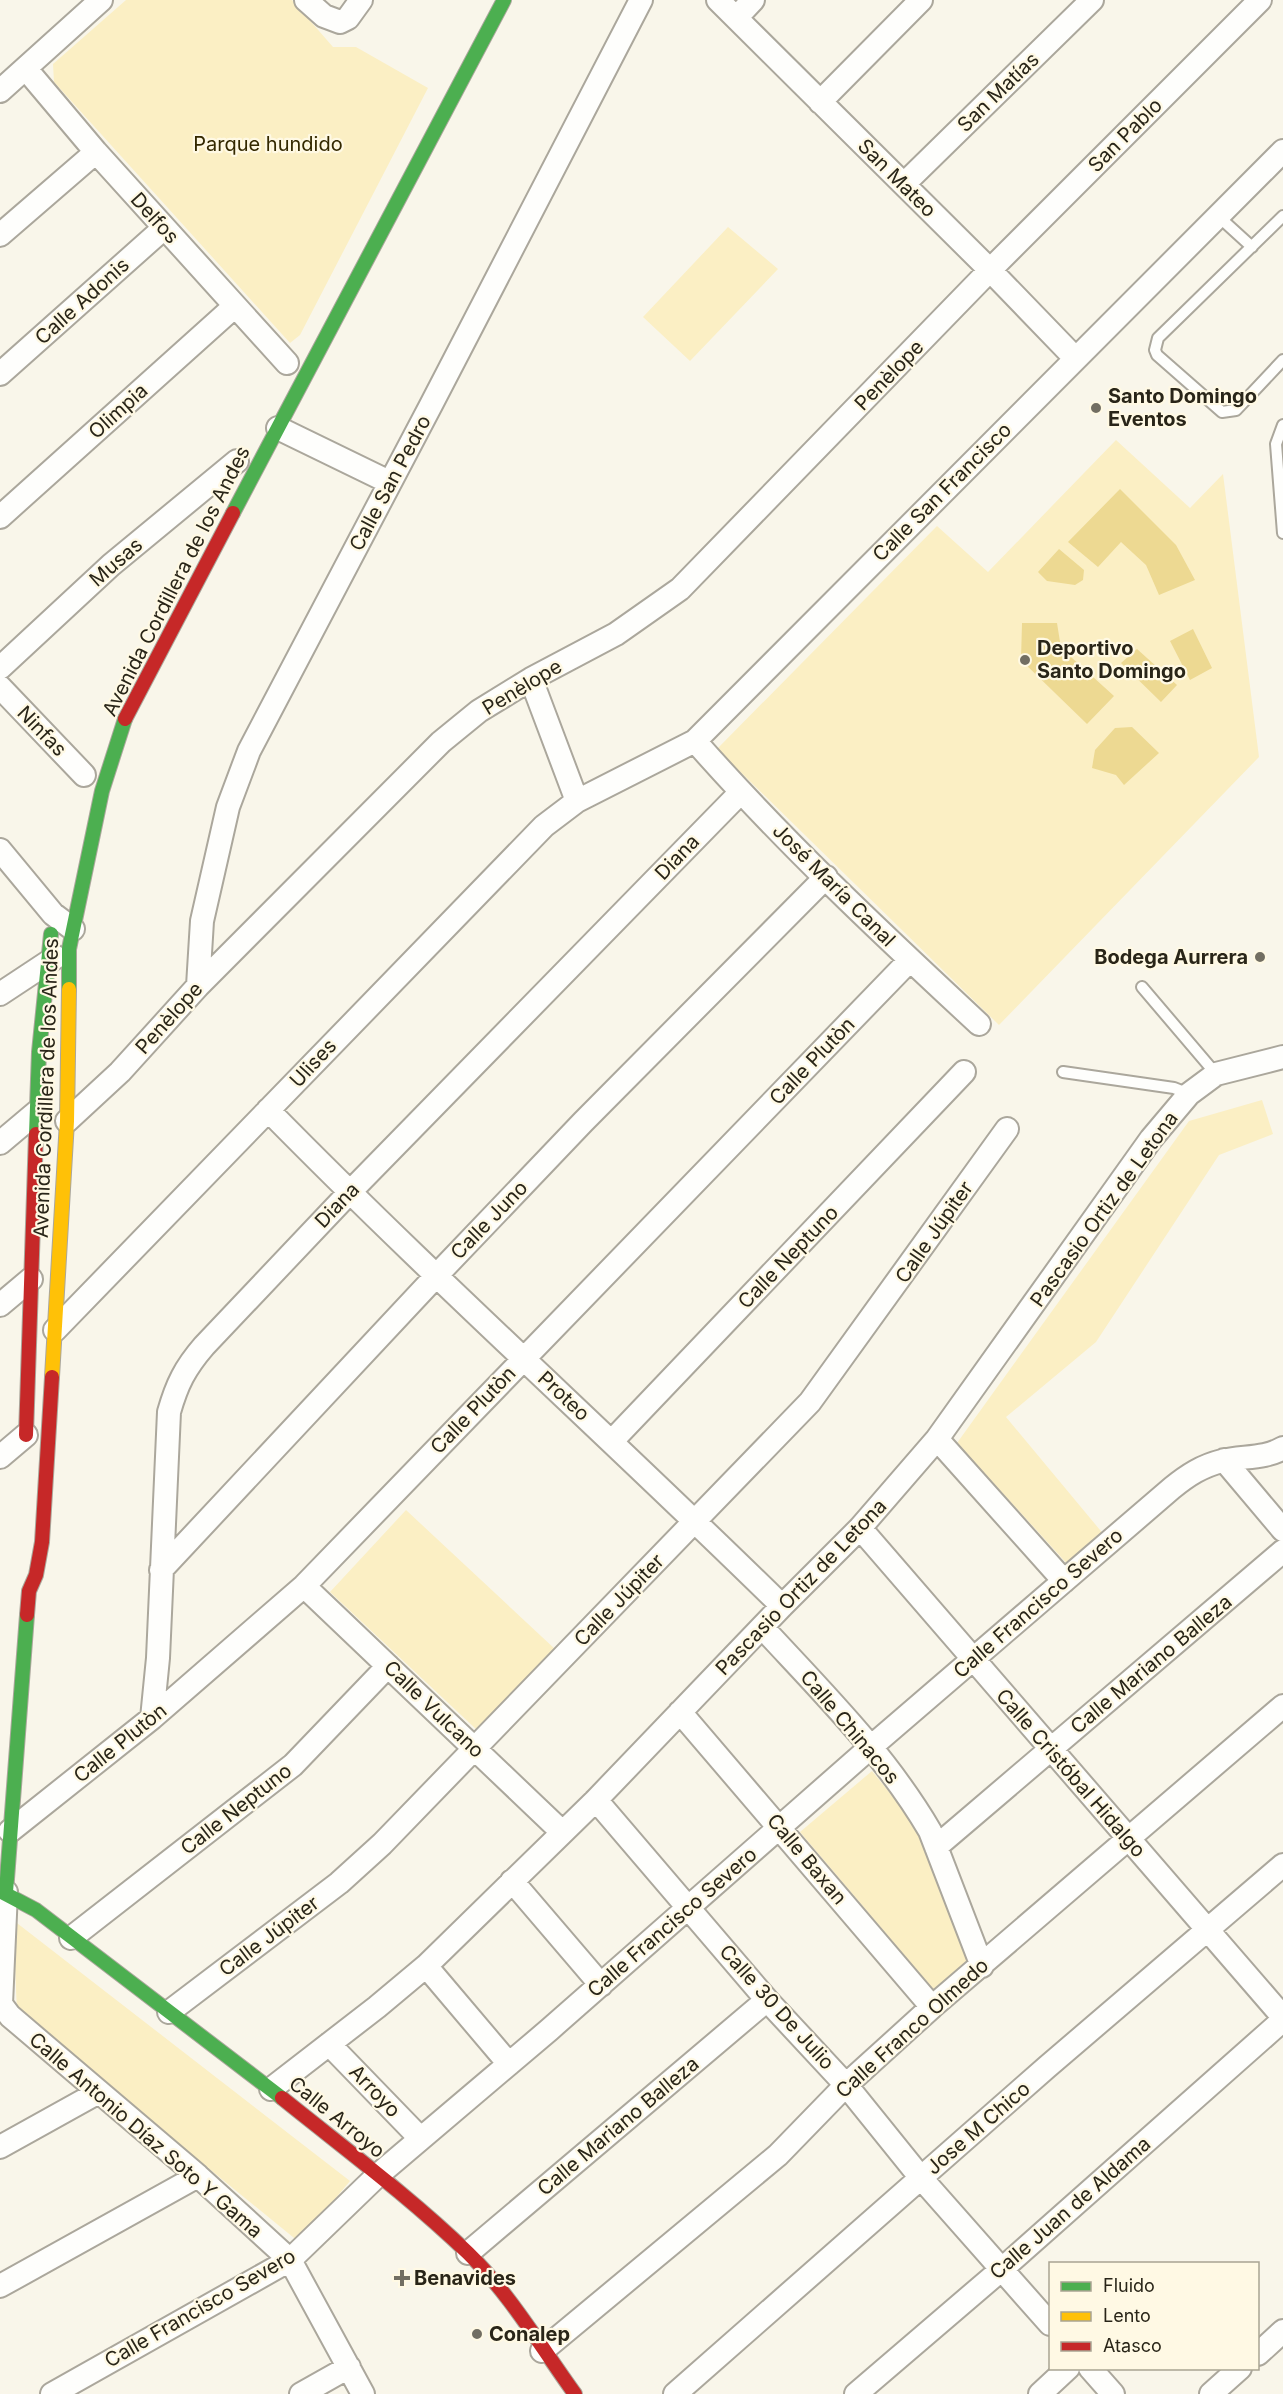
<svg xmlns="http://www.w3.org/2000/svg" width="1283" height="2394" font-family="Inter,sans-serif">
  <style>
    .green { fill: #fbefc4 }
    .water { fill: #edd992 }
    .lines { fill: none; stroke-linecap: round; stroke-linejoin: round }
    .lane-casing { stroke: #aba79c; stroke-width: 14 }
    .street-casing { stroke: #aba79c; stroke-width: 26 }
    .fast-casing { stroke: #aba79c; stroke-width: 16 }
    .slow-casing { stroke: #aba79c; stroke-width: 16 }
    .jam-casing { stroke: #aba79c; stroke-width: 16 }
    .lane { stroke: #fefefc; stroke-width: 10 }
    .street { stroke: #fefefc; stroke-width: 22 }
    .fast { stroke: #4caf50; stroke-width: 14 }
    .slow { stroke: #ffc107; stroke-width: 14 }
    .jam { stroke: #c62828; stroke-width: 14 }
    .poi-dot { fill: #726e62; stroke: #fff9e4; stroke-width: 2 }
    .labels { text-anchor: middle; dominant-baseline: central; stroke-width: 4.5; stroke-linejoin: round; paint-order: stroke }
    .street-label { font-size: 20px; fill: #292518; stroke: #fff9e4 }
    .park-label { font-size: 20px; fill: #342900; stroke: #fff9e4 }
    .poi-label { font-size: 20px; font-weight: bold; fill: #292518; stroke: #fff9e4; text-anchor: start }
  </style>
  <rect width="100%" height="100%" fill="#f9f6ea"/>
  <path class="green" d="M126,0H292L333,47H356L428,88L300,335L290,343L54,82L53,64Z
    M728,227L778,269L690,361L643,317Z
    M1116,440L1190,508L1223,474L1259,757L999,1025L717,749L937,526L988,572Z
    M1262,1100L1273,1134L1219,1155L1096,1342L1006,1417L1105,1536L1070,1567L957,1443L1189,1121Z
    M406,1510L556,1650L477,1730L330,1592Z
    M872,1771L919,1829L970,1967L939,1996L800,1832Z
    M13,1920L350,2181L299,2242L17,2012Z"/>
  <path class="water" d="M1120,489L1176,545L1195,580L1159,595L1146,565L1121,542L1098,567L1068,542Z
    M1059,549L1084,570L1083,580L1075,585L1047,581L1038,572Z
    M1022,623H1057L1061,648L1114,696L1087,724L1021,660Z
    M1193,629L1212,668L1190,680L1170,641Z
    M1137,649L1177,685L1161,702L1121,663Z
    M1132,727L1159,753L1124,785L1116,775L1092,768L1095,750L1115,728Z"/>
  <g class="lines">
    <defs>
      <path id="lane" d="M1218,216L1252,247
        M1283,216L1158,338L1155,350L1157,355L1222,412L1236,410L1283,360
        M1283,425L1276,444L1283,533
        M1142,987L1216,1074
        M1063,1072L1174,1088L1189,1094"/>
      <path id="street" d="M306,0L324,16L340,22L348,18L361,0
        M718,0L990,270L1075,358
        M737,17L753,0
        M26,69L96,152L287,363
        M0,91L101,0
        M820,102L921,0
        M904,184L1092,0
        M0,235L96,152
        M0,374L164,228
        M278,428L389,482
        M0,517L235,306
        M0,668L111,565L237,461
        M531,679L577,801
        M0,687L84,775
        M695,741C783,841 881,933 979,1024
        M0,850L53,914L73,929
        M198,986L202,921L228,807L249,751L431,405L641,0
        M0,994L56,957
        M268,1110C435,1280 612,1439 782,1606
        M67,1121L120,1072L198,986L441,742L479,711L531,679L616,634L680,589L990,270L1260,0
        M0,1143L38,1111
        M0,1305L31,1279
        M55,1330L544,826L577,801L695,741L1283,151
        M937,1439L1064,1581
        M612,1441L964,1072
        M0,1457L26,1435
        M1224,1460L1283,1530
        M860,1528L1283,2017
        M161,1570L436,1276L583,1122L826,877
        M304,1586L562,1832
        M762,1627C822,1692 885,1754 930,1831L982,1966
        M680,1712L932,2007
        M152,1718L158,1658L169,1412C177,1384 185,1368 204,1346L349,1193L740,793
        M596,1800L767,2000L846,2085L921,2178L1050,2324
        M10,1831L152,1718L304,1586L910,960
        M936,1847L1283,1551
        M512,1881L601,1985
        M6,1892L1,2004L10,2016L198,2176L290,2260L363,2394
        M71,1938L293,1765L388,1666
        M426,1966L509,2064
        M169,2012L339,1883L382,1844L810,1402L1007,1129
        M329,2044L420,2138
        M271,2089L377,2007L426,1966L596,1800L782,1606L860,1528L937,1439L1151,1139L1189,1094L1216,1074L1283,1057
        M0,2147L99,2092
        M468,2253L767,2000
        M0,2286L198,2176
        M542,2351L778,2155L846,2085L932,2007L1283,1706
        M1258,2354L1283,2331
        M1090,2368L1113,2394
        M52,2394L290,2260L378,2175L549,2030L872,1746L1172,1488C1188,1475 1202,1466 1222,1461C1242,1456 1265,1459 1283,1448
        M301,2394L349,2367
        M675,2394L1047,2067L1283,1865
        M856,2394L1002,2269L1283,2020
        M1040,2394L1068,2368
        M1211,2394L1240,2368"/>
      <path id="fast" d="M233,513L504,0
        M69,989V949L102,791L125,719
        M36,1134L39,1052L51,934
        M0,1891L36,1910L282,2098
        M6,1892L27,1615"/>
      <path id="slow" d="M52,1377L67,1121L69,989"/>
      <path id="jam" d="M125,719L233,513
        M26,1435L36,1134
        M27,1615L29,1591L36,1575L42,1542L52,1377
        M282,2098C344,2148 410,2197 468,2253C509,2293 541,2347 575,2394"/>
    </defs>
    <use href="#lane" class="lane-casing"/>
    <use href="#street" class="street-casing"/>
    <use href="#fast" class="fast-casing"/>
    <use href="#slow" class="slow-casing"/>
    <use href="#jam" class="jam-casing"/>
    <use href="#lane" class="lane"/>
    <use href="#street" class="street"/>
    <use href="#fast" class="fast"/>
    <use href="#slow" class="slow"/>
    <use href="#jam" class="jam"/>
  </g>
  <g class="poi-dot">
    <circle cx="1096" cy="408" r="6"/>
    <circle cx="1025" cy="660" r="6"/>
    <circle cx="1260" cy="957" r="6"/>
    <path d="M399 2269h6v6h6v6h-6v6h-6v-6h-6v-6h6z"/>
    <circle cx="477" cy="2334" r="6"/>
  </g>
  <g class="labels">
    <g class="street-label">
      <text transform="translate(998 92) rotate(-44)">San Matías</text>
      <text transform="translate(1125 135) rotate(-45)">San Pablo</text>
      <text transform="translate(897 178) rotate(45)">San Mateo</text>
      <text transform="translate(155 218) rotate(48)">Delfos</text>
      <text transform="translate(82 301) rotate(-42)">Calle Adonis</text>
      <text transform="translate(889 375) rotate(-46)">Penèlope</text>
      <text transform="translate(118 411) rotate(-42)">Olimpia</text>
      <text transform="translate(390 483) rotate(-62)">Calle San Pedro</text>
      <text transform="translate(942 492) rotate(-45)">Calle San Francisco</text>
      <text transform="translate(116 562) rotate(-41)">Musas</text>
      <text transform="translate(176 581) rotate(-63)">Avenida Cordillera de los Andes</text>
      <text transform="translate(522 687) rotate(-31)">Penèlope</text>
      <text transform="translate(42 731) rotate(46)">Ninfas</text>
      <text transform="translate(677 857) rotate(-46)">Diana</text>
      <text transform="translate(834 885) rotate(45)">José María Canal</text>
      <text transform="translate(169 1018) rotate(-48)">Penèlope</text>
      <text transform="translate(812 1061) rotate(-46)">Calle Plutòn</text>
      <text transform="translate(313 1063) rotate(-47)">Ulises</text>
      <text transform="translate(46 1088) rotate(-88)">Avenida Cordillera de los Andes</text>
      <text transform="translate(337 1205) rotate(-46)">Diana</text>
      <text transform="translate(1104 1209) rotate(-54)">Pascasio Ortiz de Letona</text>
      <text transform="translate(489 1220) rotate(-46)">Calle Juno</text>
      <text transform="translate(934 1232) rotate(-55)">Calle Júpiter</text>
      <text transform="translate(788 1257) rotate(-46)">Calle Neptuno</text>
      <text transform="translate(564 1396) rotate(43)">Proteo</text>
      <text transform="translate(473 1410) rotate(-46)">Calle Plutòn</text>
      <text transform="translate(801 1587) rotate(-46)">Pascasio Ortiz de Letona</text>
      <text transform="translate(619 1600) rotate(-46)">Calle Júpiter</text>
      <text transform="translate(1038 1603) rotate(-41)">Calle Francisco Severo</text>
      <text transform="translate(1151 1664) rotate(-40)">Calle Mariano Balleza</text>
      <text transform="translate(434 1709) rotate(44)">Calle Vulcano</text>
      <text transform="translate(850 1727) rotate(50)">Calle Chinacos</text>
      <text transform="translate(120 1743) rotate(-39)">Calle Plutòn</text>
      <text transform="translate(1071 1773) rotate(49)">Calle Cristóbal Hidalgo</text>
      <text transform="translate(236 1809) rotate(-38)">Calle Neptuno</text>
      <text transform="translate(807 1859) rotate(50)">Calle Baxan</text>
      <text transform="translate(672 1922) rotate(-41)">Calle Francisco Severo</text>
      <text transform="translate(269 1936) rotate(-37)">Calle Júpiter</text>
      <text transform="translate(777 2007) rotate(48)">Calle 30 De Julio</text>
      <text transform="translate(912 2028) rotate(-42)">Calle Franco Olmedo</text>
      <text transform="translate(375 2091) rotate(46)">Arroyo</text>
      <text transform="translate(337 2117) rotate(39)">Calle Arroyo</text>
      <text transform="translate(618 2126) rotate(-40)">Calle Mariano Balleza</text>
      <text transform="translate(978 2128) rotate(-41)">Jose M Chico</text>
      <text transform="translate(146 2135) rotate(41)">Calle Antonio Díaz Soto Y Gama</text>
      <text transform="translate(1070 2208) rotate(-41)">Calle Juan de Aldama</text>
      <text transform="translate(200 2308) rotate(-30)">Calle Francisco Severo</text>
    </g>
    <g class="park-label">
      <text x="268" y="144">Parque hundido</text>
    </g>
    <g class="poi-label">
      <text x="1108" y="396">Santo Domingo<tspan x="1108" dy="23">Eventos</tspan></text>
      <text x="1037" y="648">Deportivo<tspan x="1037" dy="23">Santo Domingo</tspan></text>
      <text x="1248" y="957" text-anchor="end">Bodega Aurrera</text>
      <text x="414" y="2278">Benavides</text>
      <text x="489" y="2334">Conalep</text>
    </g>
  </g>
  <rect x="1049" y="2262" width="210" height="108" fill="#fff9e4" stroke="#a9a492" stroke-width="1.5"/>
  <rect x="1061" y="2282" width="30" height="9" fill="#4caf50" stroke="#a9a492" stroke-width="1.5"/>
  <text x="1103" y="2292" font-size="18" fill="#292518">Fluido</text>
  <rect x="1061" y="2312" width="30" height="9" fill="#ffc107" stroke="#a9a492" stroke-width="1.5"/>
  <text x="1103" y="2322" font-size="18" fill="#292518">Lento</text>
  <rect x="1061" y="2342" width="30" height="9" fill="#c62828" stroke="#a9a492" stroke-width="1.5"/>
  <text x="1103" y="2352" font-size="18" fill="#292518">Atasco</text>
</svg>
